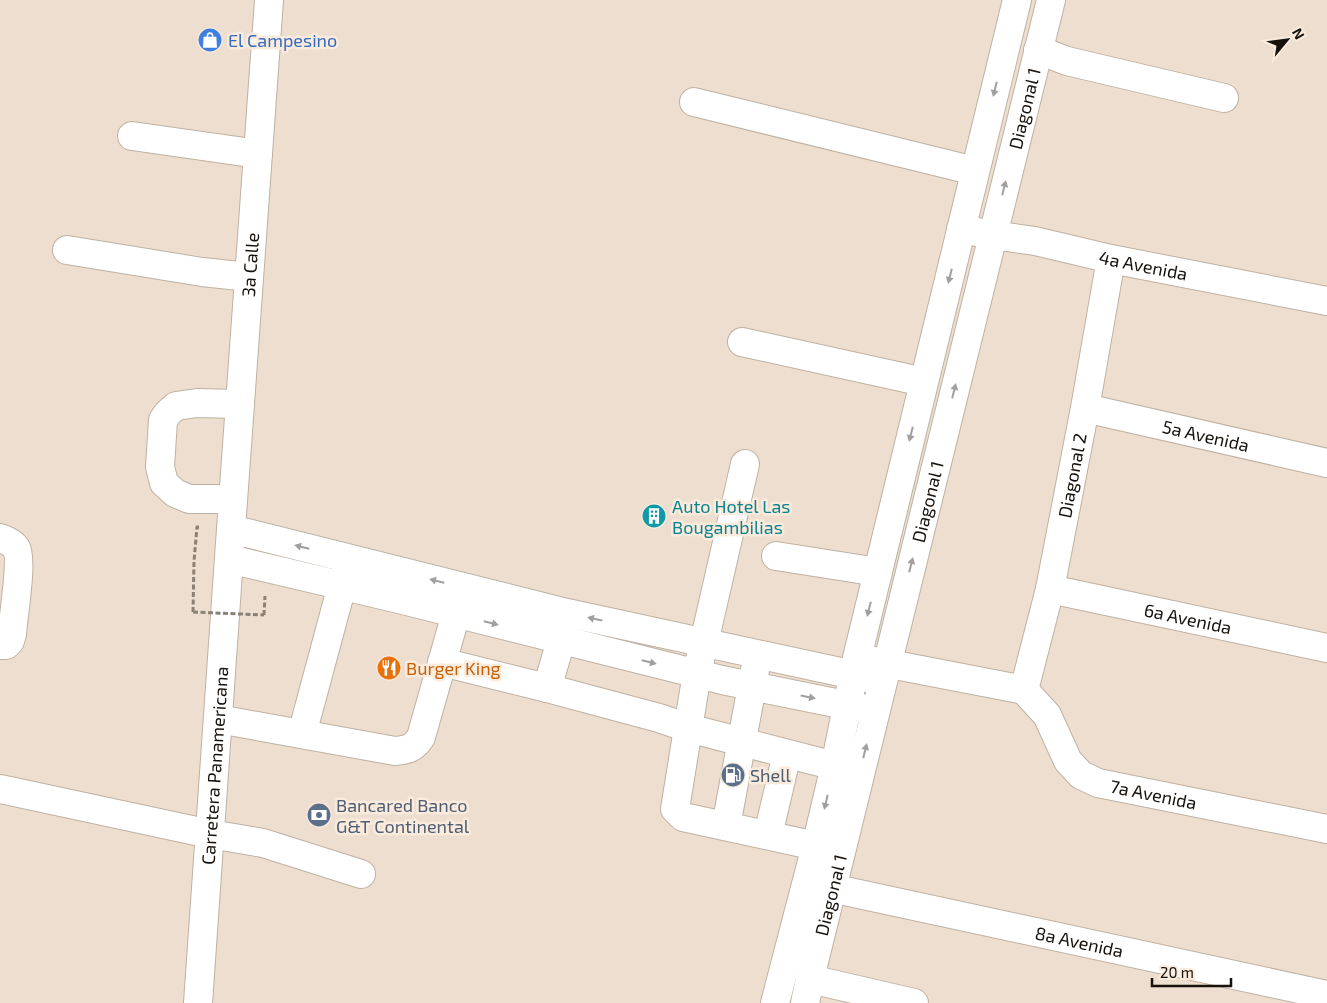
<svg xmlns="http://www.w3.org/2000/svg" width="1327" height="1003" font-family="'Exo 2',sans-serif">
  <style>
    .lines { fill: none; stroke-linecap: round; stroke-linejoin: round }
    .minor-casing { stroke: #bfb1a2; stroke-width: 30 }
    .major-casing { stroke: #bfb1a2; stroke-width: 30 }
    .path { stroke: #8b8076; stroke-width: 3; stroke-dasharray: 5 2.5; stroke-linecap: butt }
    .minor { stroke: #fff; stroke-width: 28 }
    .major { stroke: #fff; stroke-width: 28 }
    .path-bridge { stroke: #8b8076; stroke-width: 3; stroke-dasharray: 5 2.5; stroke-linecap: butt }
    .oneway { fill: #a2a09e }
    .labels { text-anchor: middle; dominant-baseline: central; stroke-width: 5; stroke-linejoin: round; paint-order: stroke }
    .shop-label { font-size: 18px; fill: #366cbe; stroke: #faebdc; text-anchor: start }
    .street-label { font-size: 18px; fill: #16110c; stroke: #faebdc }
    .culture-label { font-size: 18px; fill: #0d838f; stroke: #faebdc; text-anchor: start }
    .food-label { font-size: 18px; fill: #c56008; stroke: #faebdc; text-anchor: start }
    .service-label { font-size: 18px; fill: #4e5e75; stroke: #faebdc; text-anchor: start }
  </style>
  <rect width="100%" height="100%" fill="#eddecf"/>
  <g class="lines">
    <defs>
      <g id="minor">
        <path d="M1038,50L1067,61L1224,98"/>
        <path d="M694,102L975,171"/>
        <path d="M132,136L258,154"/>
        <path id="s1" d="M961,229L993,235L1035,241L1111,259L1327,301"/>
        <path d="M67,250L202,272L249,277"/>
        <path d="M742,342L924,382"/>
        <path id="s2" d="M1085,408L1327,463"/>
        <path d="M745,464L697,673L675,809L683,817L816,846"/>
        <path d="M233,499H189L175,493L164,483L160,467L163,420L168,413L176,406L197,403L240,404"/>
        <path d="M231,529L567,613L882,681"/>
        <path d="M0,538C6,540 13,543 16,548C23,559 13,618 12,634L10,641L6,645H0"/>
        <path d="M776,556L878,572"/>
        <path d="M229,559L399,599L722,680L875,711"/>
        <path id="s3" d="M1050,589L1327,648"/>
        <path d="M864,659L1024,690"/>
        <path d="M442,662L547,688L659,718L688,728L835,766"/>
        <path d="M547,688L561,641L565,624"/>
        <path id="s4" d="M1024,690L1050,589L1085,408L1111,259"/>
        <path id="s5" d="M1024,690L1047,715L1068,761L1081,775L1098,783L1327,829"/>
        <path d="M218,719L395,751C408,750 414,748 421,737L461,596"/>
        <path d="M302,734L347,567"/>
        <path d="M0,789L210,834L263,843L361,874"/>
        <path d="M726,826L755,670"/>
        <path d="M768,835L787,754"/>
        <path id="s6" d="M831,888L1327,995"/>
        <path d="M810,979L914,1003"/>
      </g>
      <g id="major">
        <path id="s7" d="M198,1003L231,529L269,0"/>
        <path d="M775,1003L816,846L835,766L857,658L1017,0"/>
        <path id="s8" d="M805,1003L811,974L1051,0"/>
      </g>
    </defs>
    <use href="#minor" class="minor-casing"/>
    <use href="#major" class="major-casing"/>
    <path class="path" d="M193,612L194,561L197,527H199
      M264,615L265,596"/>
    <use href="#minor" class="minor"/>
    <use href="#major" class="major"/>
    <path class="path-bridge" d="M193,612L264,615"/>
  </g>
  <defs><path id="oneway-solid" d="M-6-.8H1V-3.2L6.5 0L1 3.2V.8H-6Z" transform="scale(1.25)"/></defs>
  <g class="oneway">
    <use href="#oneway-solid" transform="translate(995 89) rotate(104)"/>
    <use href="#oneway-solid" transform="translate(1004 188) rotate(-76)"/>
    <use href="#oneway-solid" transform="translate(950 276) rotate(104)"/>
    <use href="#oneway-solid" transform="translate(954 391) rotate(-76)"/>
    <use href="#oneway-solid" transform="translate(911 434) rotate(104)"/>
    <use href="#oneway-solid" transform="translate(302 547) rotate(-166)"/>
    <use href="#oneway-solid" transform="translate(911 565) rotate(-76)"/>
    <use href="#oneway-solid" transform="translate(437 581) rotate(-166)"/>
    <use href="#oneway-solid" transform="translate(869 609) rotate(104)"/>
    <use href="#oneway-solid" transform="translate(595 619) rotate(-168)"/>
    <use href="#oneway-solid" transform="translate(491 623) rotate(14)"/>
    <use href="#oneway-solid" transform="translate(649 662) rotate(14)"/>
    <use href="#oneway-solid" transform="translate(808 697) rotate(11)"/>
    <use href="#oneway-solid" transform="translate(865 751) rotate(-76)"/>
    <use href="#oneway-solid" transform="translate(826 802) rotate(103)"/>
  </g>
  <defs>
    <symbol id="shop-disc" viewBox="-11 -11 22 22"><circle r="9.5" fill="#3f7fe0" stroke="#faebdc"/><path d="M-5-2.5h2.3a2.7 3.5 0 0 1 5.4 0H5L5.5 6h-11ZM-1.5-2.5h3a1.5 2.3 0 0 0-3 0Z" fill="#fff"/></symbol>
    <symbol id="building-disc" viewBox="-11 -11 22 22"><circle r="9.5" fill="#0f9aa8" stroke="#faebdc"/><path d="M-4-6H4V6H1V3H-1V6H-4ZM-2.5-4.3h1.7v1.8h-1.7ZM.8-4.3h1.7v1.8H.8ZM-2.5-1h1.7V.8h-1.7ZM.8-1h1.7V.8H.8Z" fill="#fff"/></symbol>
    <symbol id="restaurant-disc" viewBox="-11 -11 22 22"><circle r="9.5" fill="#e8710a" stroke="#faebdc"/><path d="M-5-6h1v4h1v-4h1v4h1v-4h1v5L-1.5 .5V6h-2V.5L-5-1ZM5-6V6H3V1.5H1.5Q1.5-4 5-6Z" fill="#fff"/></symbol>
    <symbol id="fuel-disc" viewBox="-11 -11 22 22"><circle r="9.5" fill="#5c6f8a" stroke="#faebdc"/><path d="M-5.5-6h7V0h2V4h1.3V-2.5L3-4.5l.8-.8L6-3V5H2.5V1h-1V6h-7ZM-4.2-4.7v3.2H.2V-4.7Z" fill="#fff"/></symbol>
    <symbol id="bank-disc" viewBox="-11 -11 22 22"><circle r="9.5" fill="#5c6f8a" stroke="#faebdc"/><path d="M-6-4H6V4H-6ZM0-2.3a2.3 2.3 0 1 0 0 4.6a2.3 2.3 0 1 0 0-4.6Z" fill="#fff"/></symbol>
  </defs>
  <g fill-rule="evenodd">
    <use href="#shop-disc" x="196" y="26" width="28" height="28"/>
    <use href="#building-disc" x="640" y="502" width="28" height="28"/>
    <use href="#restaurant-disc" x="375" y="654" width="28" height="28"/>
    <use href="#fuel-disc" x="719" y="761" width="28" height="28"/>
    <use href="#bank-disc" x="305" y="801" width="28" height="28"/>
  </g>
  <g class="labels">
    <g class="shop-label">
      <text x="228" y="40">El Campesino</text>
    </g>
    <g class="street-label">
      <text stroke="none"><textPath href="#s8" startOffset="921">Diagonal 1</textPath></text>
      <text stroke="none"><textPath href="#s7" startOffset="740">3a Calle</textPath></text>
      <text stroke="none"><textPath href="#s1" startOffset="186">4a Avenida</textPath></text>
      <text stroke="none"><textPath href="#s2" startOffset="124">5a Avenida</textPath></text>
      <text stroke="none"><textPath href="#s4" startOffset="220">Diagonal 2</textPath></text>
      <text stroke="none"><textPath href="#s8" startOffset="516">Diagonal 1</textPath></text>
      <text stroke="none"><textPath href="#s3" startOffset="141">6a Avenida</textPath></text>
      <text stroke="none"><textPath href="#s7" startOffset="238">Carretera Panamericana</textPath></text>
      <text stroke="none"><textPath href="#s5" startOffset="179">7a Avenida</textPath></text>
      <text stroke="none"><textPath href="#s8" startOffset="111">Diagonal 1</textPath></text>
      <text stroke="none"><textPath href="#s6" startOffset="254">8a Avenida</textPath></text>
    </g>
    <g class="culture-label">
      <text x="672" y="506">Auto Hotel Las<tspan x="672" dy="21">Bougambilias</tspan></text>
    </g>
    <g class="food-label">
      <text x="406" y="668">Burger King</text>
    </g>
    <g class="service-label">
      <text x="750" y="775">Shell</text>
      <text x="336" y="805">Bancared Banco<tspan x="336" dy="21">G&amp;T Continental</tspan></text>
    </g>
  </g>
  <g transform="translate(1287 40) rotate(61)" stroke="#faebdc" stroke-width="4" paint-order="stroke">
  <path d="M0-4L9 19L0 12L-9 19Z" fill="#16110c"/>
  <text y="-8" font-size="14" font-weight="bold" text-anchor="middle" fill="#16110c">N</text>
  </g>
  <path d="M1152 978v8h79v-8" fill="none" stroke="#16110c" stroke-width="2.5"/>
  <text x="1160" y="978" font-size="15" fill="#16110c" stroke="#faebdc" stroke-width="4" paint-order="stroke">20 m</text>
</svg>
